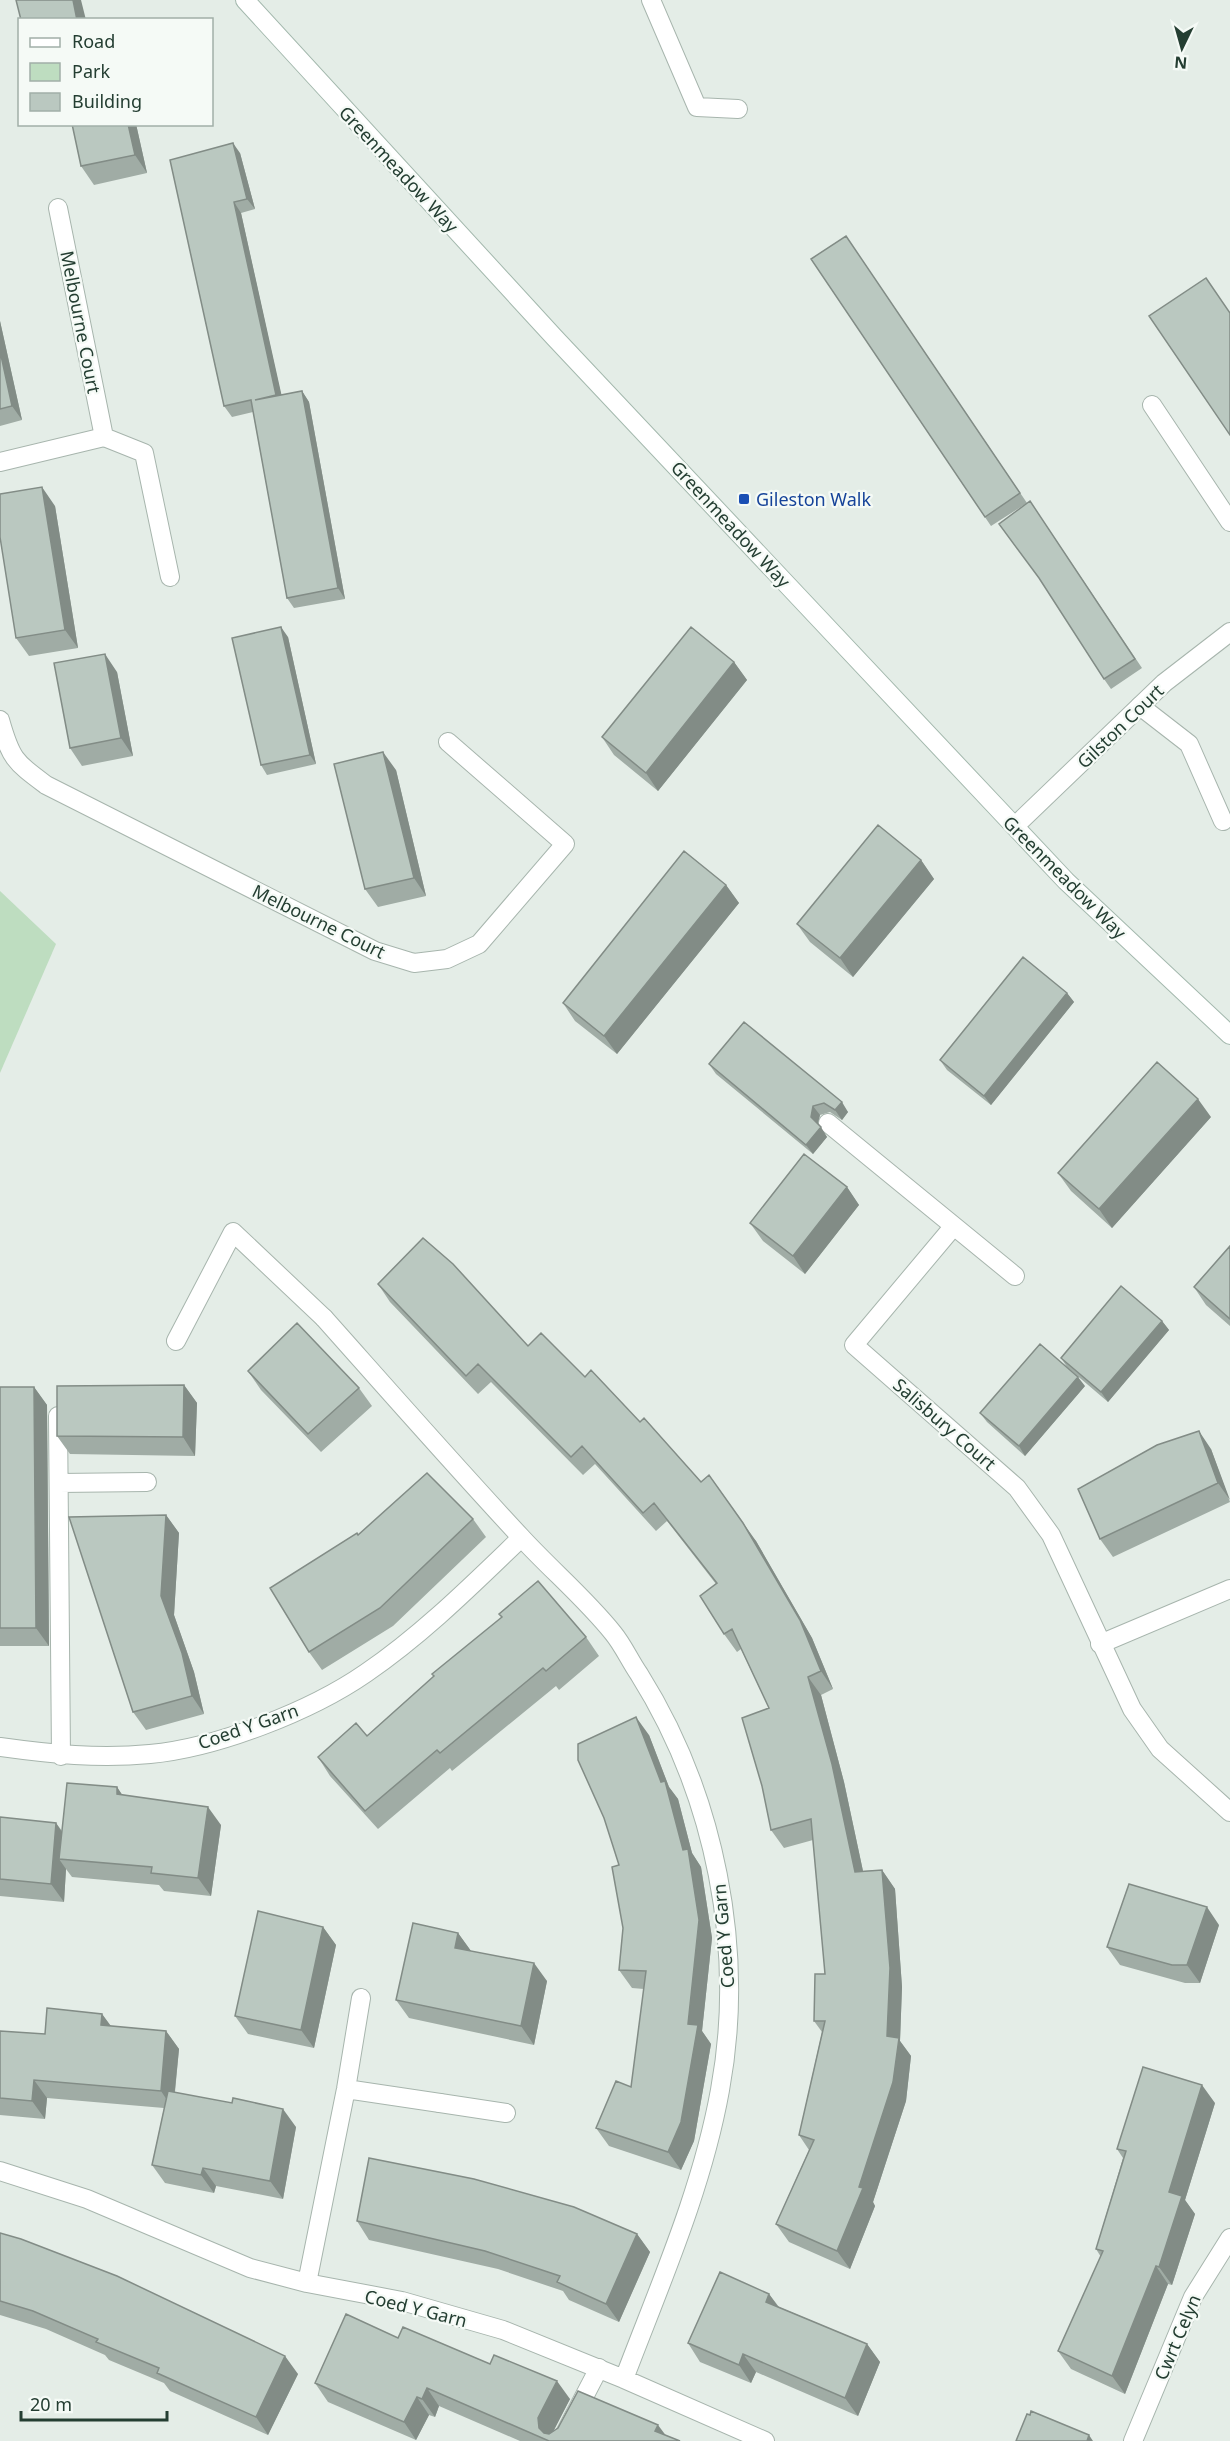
<svg xmlns="http://www.w3.org/2000/svg" width="1230" height="2441" font-family="'Noto Sans',sans-serif">
  <style>
    .green { fill: #beddc0 }
    .lines { fill: none; stroke-linecap: round; stroke-linejoin: round }
    .lane-casing { stroke: #a7b5ad; stroke-width: 20 }
    .street-casing { stroke: #a7b5ad; stroke-width: 20 }
    .secondary-casing { stroke: #a3b8ad; stroke-width: 20 }
    .lane { stroke: #fff; stroke-width: 18 }
    .street { stroke: #fff; stroke-width: 18 }
    .secondary { stroke: #fff; stroke-width: 18 }
    .wall { fill: #a0aca5 }
    .shaded-wall { fill: #828c86 }
    .building { fill: #bac8c0; stroke: #828c86; stroke-width: 1.5 }
    .transit-dot { fill: #1a4fb4; stroke: #f5faf6; stroke-width: 2 }
    .labels { text-anchor: middle; dominant-baseline: central; stroke-width: 4.5; stroke-linejoin: round; paint-order: stroke }
    .street-label { font-size: 18px; fill: #243e32; stroke: #f5faf6 }
    .transit-label { font-size: 18px; fill: #164399; stroke: #f5faf6; text-anchor: start }
  </style>
  <rect width="100%" height="100%" fill="#e4ede7"/>
  <path class="green" d="M0,891L56,944L0,1073Z"/>
  <g class="lines">
    <defs>
      <path id="lane" d="M58,208L104,437L144,453L170,577
        M1152,405L1230,522
        M1140,706L1189,744L1223,821
        M828,1123L1015,1276
        M176,1341L233,1232L324,1318
        M1100,1644L1230,1589
        M440,2103L506,2113
        M561,2441L599,2368"/>
      <path id="street" d="M651,0L697,107L738,109
        M0,462L104,437
        M0,720C11,759 14,761 46,785L375,951L414,963L447,959L479,944L565,844L448,742
        M1015,826L1164,683L1230,632
        M953,1227L854,1345L1017,1488L1051,1535L1132,1709L1160,1749L1230,1812
        M324,1318C389,1391 454,1465 520,1536C550,1569 585,1598 613,1633C623,1645 630,1661 639,1674C715,1795 746,1949 720,2090C702,2190 660,2284 624,2379
        M58,1416L61,1756
        M59,1483L147,1482
        M0,1747C50,1754 99,1759 150,1754C217,1748 311,1711 366,1673C423,1634 472,1585 521,1538
        M346,2089L440,2103
        M0,2171L87,2199L250,2268L307,2283L402,2301L503,2330L624,2379L765,2441
        M307,2283L346,2089L361,1998
        M1133,2441L1193,2297L1230,2238"/>
      <path id="secondary" d="M245,0L554,337L1066,881L1230,1035"/>
    </defs>
    <use href="#lane" class="lane-casing"/>
    <use href="#street" class="street-casing"/>
    <use href="#secondary" class="secondary-casing"/>
    <use href="#lane" class="lane"/>
    <use href="#street" class="street"/>
    <use href="#secondary" class="secondary"/>
  </g>
  <path class="wall" d="M72,124H136L147,173L94,185L81,166Z
    M240,153L255,209L241,213L281,395L302,391L309,402L345,599L294,608L287,598L253,412L232,417L224,406L170,160Z
    M846,236L1027,503L991,526L811,259Z
    M0,321L22,420L0,426Z
    M1030,501L1142,668L1111,689L1104,679Z
    M55,506L78,648L29,656L16,638Z
    M288,637L316,764L267,775L261,765Z
    M734,662L747,680L658,791L614,755L602,737Z
    M117,672L133,756L82,766L70,748Z
    M396,770L426,896L378,907L365,889Z
    M921,860L934,879L853,977L810,942L797,924Z
    M726,885L739,903L617,1054L575,1021L563,1003Z
    M1067,993L1074,1002L991,1105L947,1070L940,1060Z
    M744,1022L848,1112L842,1120L830,1112L820,1115L818,1124L827,1137L813,1154L716,1074L709,1064Z
    M1211,1117L1112,1228L1071,1191L1058,1173Z
    M847,1187L859,1205L805,1274L763,1241L750,1223Z
    M1230,1246V1326L1206,1305L1194,1287Z
    M378,1284L528,1346L585,1377L640,1422L756,1541L812,1638L833,1689L821,1695L844,1782L863,1871L882,1870L895,1889L902,1987L900,2041L911,2056L906,2101L873,2202L875,2206L850,2269L789,2242L776,2224L809,2150L799,2135L822,2032L814,2021L825,1974L813,1840L784,1848L771,1830L769,1708L741,1649L737,1652L724,1634L716,1584L667,1521L656,1531L595,1464L583,1475L491,1382L478,1394L390,1302Z
    M1162,1321L1169,1330L1108,1402L1067,1367L1061,1358Z
    M248,1371L359,1388L372,1406L321,1452L261,1390Z
    M184,1385L197,1403L195,1456L70,1454L57,1436Z
    M1085,1386L1025,1456L987,1422L980,1413Z
    M0,1387H34L47,1405L49,1646H0Z
    M1211,1449L1230,1502L1113,1557L1100,1539Z
    M166,1515L179,1533L174,1615L194,1672L204,1714L146,1730L133,1712Z
    M473,1519L486,1537L393,1626L322,1670L309,1652L358,1535Z
    M586,1637L599,1656L559,1690L556,1686L452,1771L450,1768L378,1829L330,1776L318,1757Z
    M649,1735L669,1787L678,1799L692,1853L701,1867L712,1938L702,2031L711,2044L694,2141L681,2170L609,2146L596,2128L631,2087L644,1989L632,1988L619,1970L623,1928L619,1865L604,1818Z
    M117,1787L122,1795L221,1825L211,1896L164,1891L159,1885L72,1877L66,1869L64,1902L0,1896V1817L56,1823L62,1831Z
    M1219,1925L1200,1983H1185L1120,1965L1107,1947Z
    M323,1927L336,1945L314,2048L248,2034L235,2016Z
    M458,1933L471,1951L547,1981L534,2045L409,2018L396,2000Z
    M102,2014L111,2026L166,2031L179,2049L175,2092L296,2127L283,2199L216,2186L214,2193L165,2183L152,2165L164,2108L47,2098L45,2119L0,2115V2031L45,2034Z
    M1215,2103L1185,2200L1195,2214L1172,2285L1168,2284L1125,2394L1071,2369L1058,2351L1101,2257L1096,2249L1123,2158L1117,2149Z
    M357,2221L637,2234L650,2252L619,2322L569,2300L563,2291L498,2269L369,2240Z
    M0,2233L298,2374L268,2435L170,2391L164,2383L109,2360L105,2355L46,2329L0,2315Z
    M769,2294L779,2307L867,2344L880,2362L858,2416L756,2372L751,2383L700,2362L688,2343Z
    M398,2338L570,2399L553,2431L665,2435L680,2441H520L439,2406L435,2417L429,2415L416,2440L328,2402L315,2383Z"/>
  <path class="shaded-wall" d="M73,0H81L86,20H77Z
    M128,124H136L147,173L135,155Z
    M233,143L240,153L255,209L247,199Z
    M234,202L241,213L284,406L276,395Z
    M0,321L22,420L12,406L0,351Z
    M302,391L309,402L345,599L338,588Z
    M42,487L55,506L78,648L65,630Z
    M281,627L288,637L316,764L310,755Z
    M105,654L117,672L133,756L121,738Z
    M734,662L747,680L658,791L646,773Z
    M383,752L396,770L426,896L414,878Z
    M921,860L934,879L853,977L840,958Z
    M726,885L739,903L617,1054L604,1036Z
    M1067,993L1074,1002L991,1105L984,1096Z
    M1198,1099L1211,1117L1112,1228L1099,1209Z
    M842,1102L848,1112L842,1120L835,1110Z
    M813,1106L820,1115L817,1126L811,1117Z
    M821,1127L827,1137L813,1154L806,1145Z
    M847,1187L859,1205L805,1274L793,1256Z
    M1162,1321L1169,1330L1108,1402L1101,1392Z
    M1078,1377L1085,1386L1025,1456L1019,1446Z
    M184,1385L197,1403L195,1456L183,1437Z
    M34,1387L47,1405L49,1646L36,1628Z
    M1199,1431L1211,1449L1230,1500L1218,1483Z
    M709,1475L756,1541L812,1638L833,1689L821,1671Z
    M166,1515L179,1533L174,1615L194,1672L204,1714L192,1696L161,1596Z
    M808,1677L821,1695L844,1782L867,1890L855,1872Z
    M636,1717L649,1735L669,1787L678,1799L692,1853L701,1867L712,1938L702,2031L711,2044L694,2141L681,2170L668,2152L688,2024L683,1850L661,1782Z
    M117,1787L129,1805L117,1794Z
    M208,1807L221,1825L211,1896L198,1878Z
    M56,1823L68,1841L59,1859L66,1869L64,1902L51,1884Z
    M882,1870L895,1889L902,1987L900,2041L911,2056L906,2101L873,2202L875,2206L850,2269L837,2251L859,2187L887,2036Z
    M1207,1907L1219,1925L1200,1983L1187,1965Z
    M323,1927L336,1945L314,2048L301,2030Z
    M458,1933L471,1951L455,1948Z
    M534,1963L547,1981L534,2045L521,2026Z
    M102,2014L115,2032L101,2025Z
    M166,2031L179,2049L173,2109L161,2091Z
    M34,2080L47,2098L45,2119L32,2101Z
    M1202,2085L1215,2103L1185,2200L1195,2214L1172,2285L1159,2267L1169,2192Z
    M283,2109L296,2127L283,2199L270,2181Z
    M203,2168L216,2186L214,2193L201,2175Z
    M637,2234L650,2252L619,2322L606,2304Z
    M1156,2266L1168,2284L1125,2394L1112,2376Z
    M769,2294L782,2312L766,2302Z
    M867,2344L880,2362L858,2416L845,2398Z
    M743,2354L756,2372L751,2383L739,2365Z
    M285,2356L298,2374L268,2435L256,2417Z
    M557,2381L570,2399L551,2436L547,2440L539,2428L538,2418Z
    M427,2388L439,2406L435,2417L422,2399Z
    M417,2397L429,2415L416,2440L404,2422Z
    M658,2425L670,2441L655,2431Z
    M1089,2435L1093,2441H1087Z"/>
  <path class="building" d="M16,0H73L77,20H21Z
    M72,124H128L135,155L81,166Z
    M233,143L247,199L234,202L276,395L255,400L302,391L338,588L287,598L251,400L224,406L170,160Z
    M846,236L1020,493L985,517L811,259Z
    M1206,278L1230,313V435L1149,316Z
    M0,351L12,406L0,409Z
    M42,487L65,630L16,638L0,537V494Z
    M1030,501L1135,659L1104,679L1039,578L999,524Z
    M281,627L310,755L261,765L232,638Z
    M691,627L734,662L646,773L602,737Z
    M105,654L121,738L70,748L54,663Z
    M383,752L414,878L365,889L334,764Z
    M878,825L921,860L840,958L797,924Z
    M684,851L726,885L604,1036L563,1003Z
    M1023,957L1067,993L984,1096L940,1060Z
    M744,1022L842,1102L835,1110L824,1103L813,1106L811,1117L821,1127L806,1145L709,1064Z
    M1157,1062L1198,1099L1099,1209L1058,1173Z
    M804,1154L847,1187L793,1256L750,1223Z
    M423,1238L453,1264L528,1346L541,1333L585,1377L591,1370L640,1422L644,1418L701,1482L709,1475L743,1523L800,1620L821,1671L808,1677L832,1764L855,1872L882,1870L890,1968L887,2036L899,2038L893,2082L859,2187L863,2188L837,2251L776,2224L814,2140L799,2135L825,2021H814L815,1974H825L811,1819L771,1830L762,1786L742,1718L769,1708L732,1629L724,1634L700,1596L717,1583L654,1503L643,1513L582,1446L571,1457L478,1364L466,1376L378,1284Z
    M1230,1246V1319L1194,1287Z
    M1121,1286L1162,1321L1101,1392L1061,1358Z
    M297,1323L359,1388L308,1434L248,1371Z
    M1040,1344L1078,1377L1019,1446L980,1413Z
    M184,1385L183,1437L57,1436V1386Z
    M0,1387H34L36,1628H0Z
    M1199,1431L1218,1483L1100,1539L1078,1489L1157,1445Z
    M427,1473L473,1519L380,1608L309,1652L270,1588L357,1533L358,1535Z
    M166,1515L161,1596L182,1653L192,1696L133,1712L69,1517Z
    M538,1581L586,1637L546,1671L543,1668L440,1753L437,1750L365,1811L318,1757L356,1723L367,1736L434,1676L432,1674L502,1617L499,1614Z
    M636,1717L661,1782L665,1781L683,1850L688,1849L699,1920L688,2024L698,2025L681,2122L668,2152L596,2128L616,2081L631,2087L646,1971L619,1970L623,1928L612,1867L619,1865L604,1818L578,1760V1744Z
    M67,1783L117,1787V1794L208,1807L198,1878L151,1873L152,1867L59,1859Z
    M0,1817L56,1823L51,1884L0,1879Z
    M1129,1884L1207,1907L1187,1965H1172L1107,1947Z
    M258,1911L323,1927L301,2030L235,2016Z
    M413,1923L458,1933L455,1948L534,1963L521,2026L396,2000Z
    M47,2008L102,2014L101,2025L166,2031L161,2091L34,2080L32,2101L0,2098V2031L45,2034Z
    M1143,2067L1202,2085L1169,2192L1182,2196L1159,2267L1156,2266L1112,2376L1058,2351L1103,2251L1096,2249L1126,2151L1117,2149Z
    M168,2091L232,2103L233,2098L283,2109L270,2181L203,2168L201,2175L152,2165Z
    M369,2158L474,2179L574,2207L637,2234L606,2304L557,2282L560,2276L485,2251L357,2221Z
    M0,2233L21,2239L117,2276L285,2356L256,2417L157,2373L159,2368L96,2342L98,2339L33,2311L0,2301Z
    M720,2272L769,2294L766,2302L867,2344L845,2398L743,2354L739,2365L688,2343Z
    M346,2314L398,2338L403,2327L490,2364L494,2355L557,2381L538,2418L539,2428L544,2433L549,2434L558,2428L578,2391L658,2425L655,2431L680,2441H549L427,2388L422,2399L417,2397L404,2422L315,2383Z
    M1031,2411L1089,2435L1087,2441H1016L1027,2414L1030,2415Z"/>
  <rect class="transit-dot" x="738" y="493" width="12" height="12" rx="3"/>
  <g class="labels">
    <g class="street-label">
      <text transform="translate(399 169) rotate(47)">Greenmeadow Way</text>
      <text transform="translate(81 322) rotate(79)">Melbourne Court</text>
      <text transform="translate(731 524) rotate(47)">Greenmeadow Way</text>
      <text transform="translate(1120 726) rotate(-44)">Gilston Court</text>
      <text transform="translate(1065 877) rotate(45)">Greenmeadow Way</text>
      <text transform="translate(319 921) rotate(26)">Melbourne Court</text>
      <text transform="translate(945 1424) rotate(41)">Salisbury Court</text>
      <text transform="translate(248 1726) rotate(-19)">Coed Y Garn</text>
      <text transform="translate(723 1936) rotate(-95)">Coed Y Garn</text>
      <text transform="translate(416 2308) rotate(14)">Coed Y Garn</text>
      <text transform="translate(1177 2337) rotate(-67)">Cwrt Celyn</text>
    </g>
    <g class="transit-label">
      <text x="756" y="499">Gileston Walk</text>
    </g>
  </g>
  <rect x="18" y="18" width="195" height="108" fill="#f5faf6" stroke="#a1afa8" stroke-width="1.5"/>
  <rect x="30" y="38" width="30" height="9" fill="#ffffff" stroke="#a1afa8" stroke-width="1.5"/>
  <text x="72" y="48" font-size="18" fill="#243e32">Road</text>
  <rect x="30" y="63" width="30" height="18" fill="#beddc0" stroke="#a1afa8" stroke-width="1.5"/>
  <text x="72" y="78" font-size="18" fill="#243e32">Park</text>
  <rect x="30" y="93" width="30" height="18" fill="#bac8c0" stroke="#a1afa8" stroke-width="1.5"/>
  <text x="72" y="108" font-size="18" fill="#243e32">Building</text>
  <g transform="translate(1182 48) rotate(185)" stroke="#f5faf6" stroke-width="4.5" paint-order="stroke">
  <path d="M0-4.5L10 22L0 15L-10 22Z" fill="#243e32"/>
  <text y="-9" font-size="16" font-weight="bold" text-anchor="middle" fill="#243e32">N</text>
  </g>
  <path d="M21 2411v9h146v-9" fill="none" stroke="#243e32" stroke-width="3"/>
  <text x="30" y="2411" font-size="18" fill="#243e32" stroke="#f5faf6" stroke-width="4.5" paint-order="stroke">20 m</text>
</svg>
